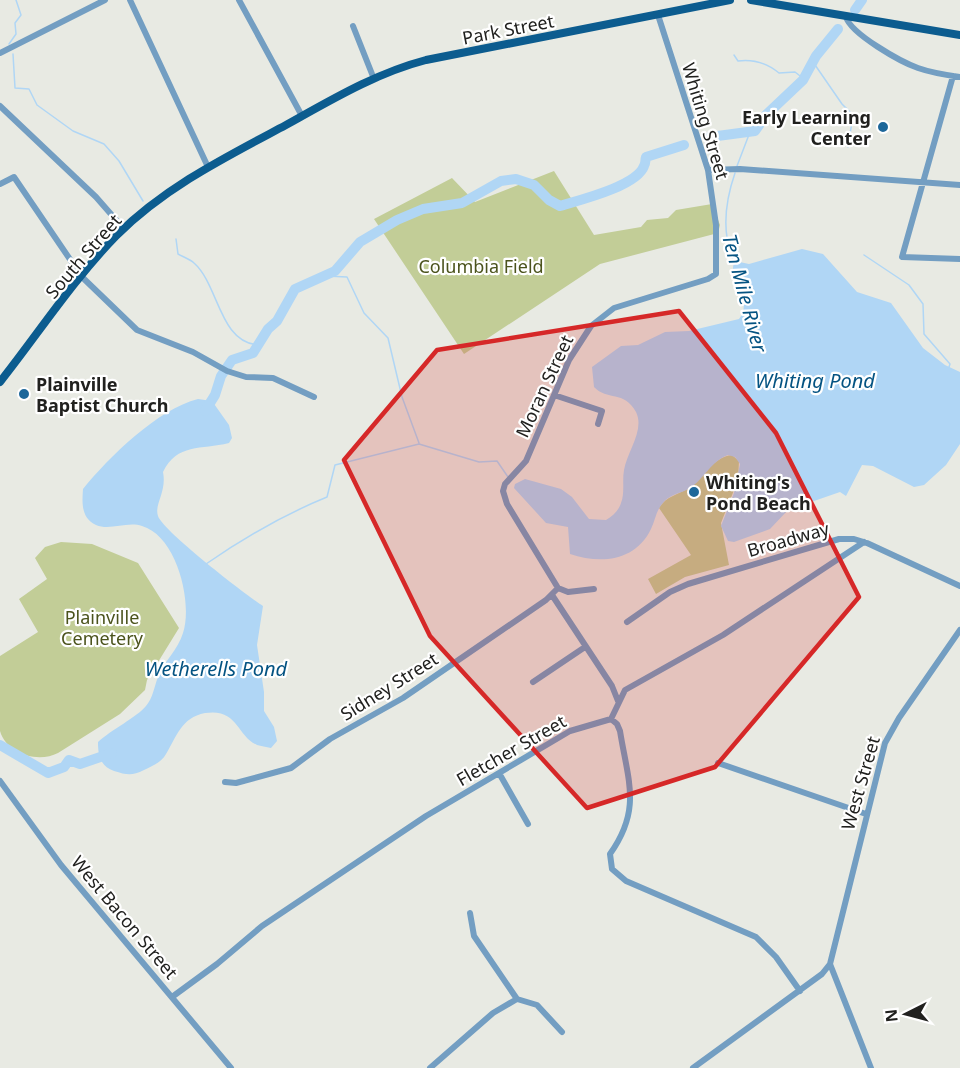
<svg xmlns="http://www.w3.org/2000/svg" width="960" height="1068" font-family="'Noto Sans',sans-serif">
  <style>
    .green { fill: #c2cd97 }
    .water { fill: #b0d6f5 }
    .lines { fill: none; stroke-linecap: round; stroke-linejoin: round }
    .stream { stroke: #b0d6f5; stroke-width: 1.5 }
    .river { stroke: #b0d6f5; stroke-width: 10 }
    .minor { stroke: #739ec2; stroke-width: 6 }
    .major { stroke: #0c5c8f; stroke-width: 8 }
    .marked { fill: #d62828; fill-opacity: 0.2; stroke: #d62828; stroke-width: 4.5; stroke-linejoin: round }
    .poi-dot { fill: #1d679a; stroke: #fff; stroke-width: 2 }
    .labels { text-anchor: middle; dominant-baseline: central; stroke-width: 4.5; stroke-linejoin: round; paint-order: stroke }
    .street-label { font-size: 18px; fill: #21211f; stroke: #fff }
    .poi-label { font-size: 18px; font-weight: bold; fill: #21211f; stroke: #fff; text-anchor: start }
    .park-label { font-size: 18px; fill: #4b531c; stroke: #fff }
    .water-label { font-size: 20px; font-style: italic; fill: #045382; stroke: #fff }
  </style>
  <rect width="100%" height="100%" fill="#e8eae3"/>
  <path class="green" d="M554,171L594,235L641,227L647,220L668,218L676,210L712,204L720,225L718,233L600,264L464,354L374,219L452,178L475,202Z
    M732,455L739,461L738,480L721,523L729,565L685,577L656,594L648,579L691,555L659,508C667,495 679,495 690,487C704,477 713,457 732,455Z
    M61,542L92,544L138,563L179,628L147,680L145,690L120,714L58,753C39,763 7,755 0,731C0,719 0,671 0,656L38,632L19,599L47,579L35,558L45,547Z"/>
  <path class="water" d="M802,249L823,254L857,292L891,303L923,348L945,365L960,372V444L946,465L924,485L914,487L873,466L862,465L846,496L840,492L788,510L770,529L734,542L728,541L721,526L734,493L740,464L735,457L728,455C711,461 704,479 690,488C680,494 669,494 662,504C656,511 655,521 651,529C635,562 600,564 570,554L568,527L546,523L514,488L515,484L525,479L561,489L572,497L589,519L606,520C613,516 619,510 621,503C625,493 622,481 624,470C627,452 645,430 636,412C624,390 607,401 594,387L592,367L621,346L638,345L665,332L689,331L739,319C755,299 725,280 735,261L749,264Z
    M198,399L212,401L229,425L232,438L229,443C201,450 177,443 163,472C167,492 154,504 158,516C163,531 246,595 263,606L257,645L264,692V711L274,727L277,741L271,748C266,747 261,746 257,745C236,735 238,708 205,713C181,718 177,736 166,754C161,763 152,766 144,770C132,776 127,775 114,771C100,766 98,755 98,742C111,730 137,717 146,706C153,698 154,687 158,677C164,661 178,650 183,633C193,603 177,536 142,526C127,521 110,531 96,525C81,518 82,503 83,489C109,457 158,409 198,399Z"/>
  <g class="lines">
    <path class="stream" d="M9,44L16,34L15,23L21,15L16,0
      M13,54L15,88L29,89L37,105L73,131L104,144L119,161L143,201
      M734,55L738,61C754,59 767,63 779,73L795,72L804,79
      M813,62L842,104L853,115L848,147
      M737,166L750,132
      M176,239L178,254C183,257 190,259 194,263C219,285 219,342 258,345
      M864,255L909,285L923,304L924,334L950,364L949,367
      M734,262C721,233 725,202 735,173
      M326,276L347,277L364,313L388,338L402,397L419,443
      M206,564C245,537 283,515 327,497L335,465L419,444L479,462L497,461L508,477"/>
    <path class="river" d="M855,10L862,0
      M710,137L755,131L766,115L803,80L816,56L838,29
      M205,411L215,395L221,376L232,360L253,353L268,329L277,321L295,289L335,271L360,242L397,220L423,209L462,203L501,181L516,179L534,185L549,200L560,206C580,200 637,186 644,166C646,163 645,160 646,157L684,145
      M0,745L48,773L64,767L69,760L80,764L112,753"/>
    <path class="minor" d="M130,0L208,167
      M239,0L302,116
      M846,17C851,34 901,62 918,68C932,73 946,75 960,77
      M353,26L374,79
      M0,53L105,0
      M953,76L902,257L960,259
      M0,106L96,197L124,229
      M708,170L740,169L960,185
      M0,184L14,177L82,277L137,330L193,352L227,371L246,377L273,378L314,397
      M554,395L602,411L598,424
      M594,589L568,592L558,588L507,504L503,491L505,484L526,461L569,360L591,326L614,308L708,279L716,274V225L708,170L658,15
      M552,595L612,686L618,701
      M627,622L670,592L688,584L839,539H854L867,543L960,586
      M533,682L585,647
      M611,719L617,724L620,731C628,781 642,809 610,854L612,869L626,881L756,937L776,957L800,991
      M718,763L866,814
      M499,773L528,824
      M0,781L61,865L231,1068
      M225,782L236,783L291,768L330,739L403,698L546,600L558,588
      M470,913L474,936L517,999
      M830,964L871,1068
      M172,997L217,964L262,926L426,816L570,731L611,719L625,690L723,635L864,542
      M517,999L537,1005L562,1032
      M430,1068L493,1013L517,999
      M693,1068L822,974L830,964L885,743L899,718L960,630"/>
    <path class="major" d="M751,0L960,35
      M0,382C38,334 73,280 116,236C165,187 226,157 286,125C331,100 376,73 426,60L730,0"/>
  </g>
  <path class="marked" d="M679,311L776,433L859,597L715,767L587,808L430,636L344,460L437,350Z"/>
  <g class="poi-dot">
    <circle cx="883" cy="127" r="6"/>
    <circle cx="24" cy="394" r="6"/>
    <circle cx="694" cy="492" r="6"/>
  </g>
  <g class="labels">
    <g class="street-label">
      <text transform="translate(508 29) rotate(-11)">Park Street</text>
      <text transform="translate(706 121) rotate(73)">Whiting Street</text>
      <text transform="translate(83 256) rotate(-49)">South Street</text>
      <text transform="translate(544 386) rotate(-65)">Moran Street</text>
      <text transform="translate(788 539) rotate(-16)">Broadway</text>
      <text transform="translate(389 686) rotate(-32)">Sidney Street</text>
      <text transform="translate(511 750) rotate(-30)">Fletcher Street</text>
      <text transform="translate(860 783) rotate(-74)">West Street</text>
      <text transform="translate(125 917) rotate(50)">West Bacon Street</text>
    </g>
    <g class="poi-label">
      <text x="871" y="117" text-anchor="end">Early Learning<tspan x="871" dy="21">Center</tspan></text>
      <text x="36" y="384">Plainville<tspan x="36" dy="21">Baptist Church</tspan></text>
      <text x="706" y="482">Whiting's<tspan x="706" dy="21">Pond Beach</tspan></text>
    </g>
    <g class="park-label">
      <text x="481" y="266">Columbia Field</text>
      <text x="102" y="617">Plainville<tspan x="102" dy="21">Cemetery</tspan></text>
    </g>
    <g class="water-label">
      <text transform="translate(745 293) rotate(75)">Ten Mile River</text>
      <text x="815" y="380">Whiting Pond</text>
      <text x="216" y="668">Wetherells Pond</text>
    </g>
  </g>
  <g transform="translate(906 1014) rotate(264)" stroke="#ffffff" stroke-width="4.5" paint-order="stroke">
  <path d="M0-4.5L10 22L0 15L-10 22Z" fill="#21211f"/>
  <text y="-9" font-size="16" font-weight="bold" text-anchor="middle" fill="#21211f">N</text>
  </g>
</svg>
